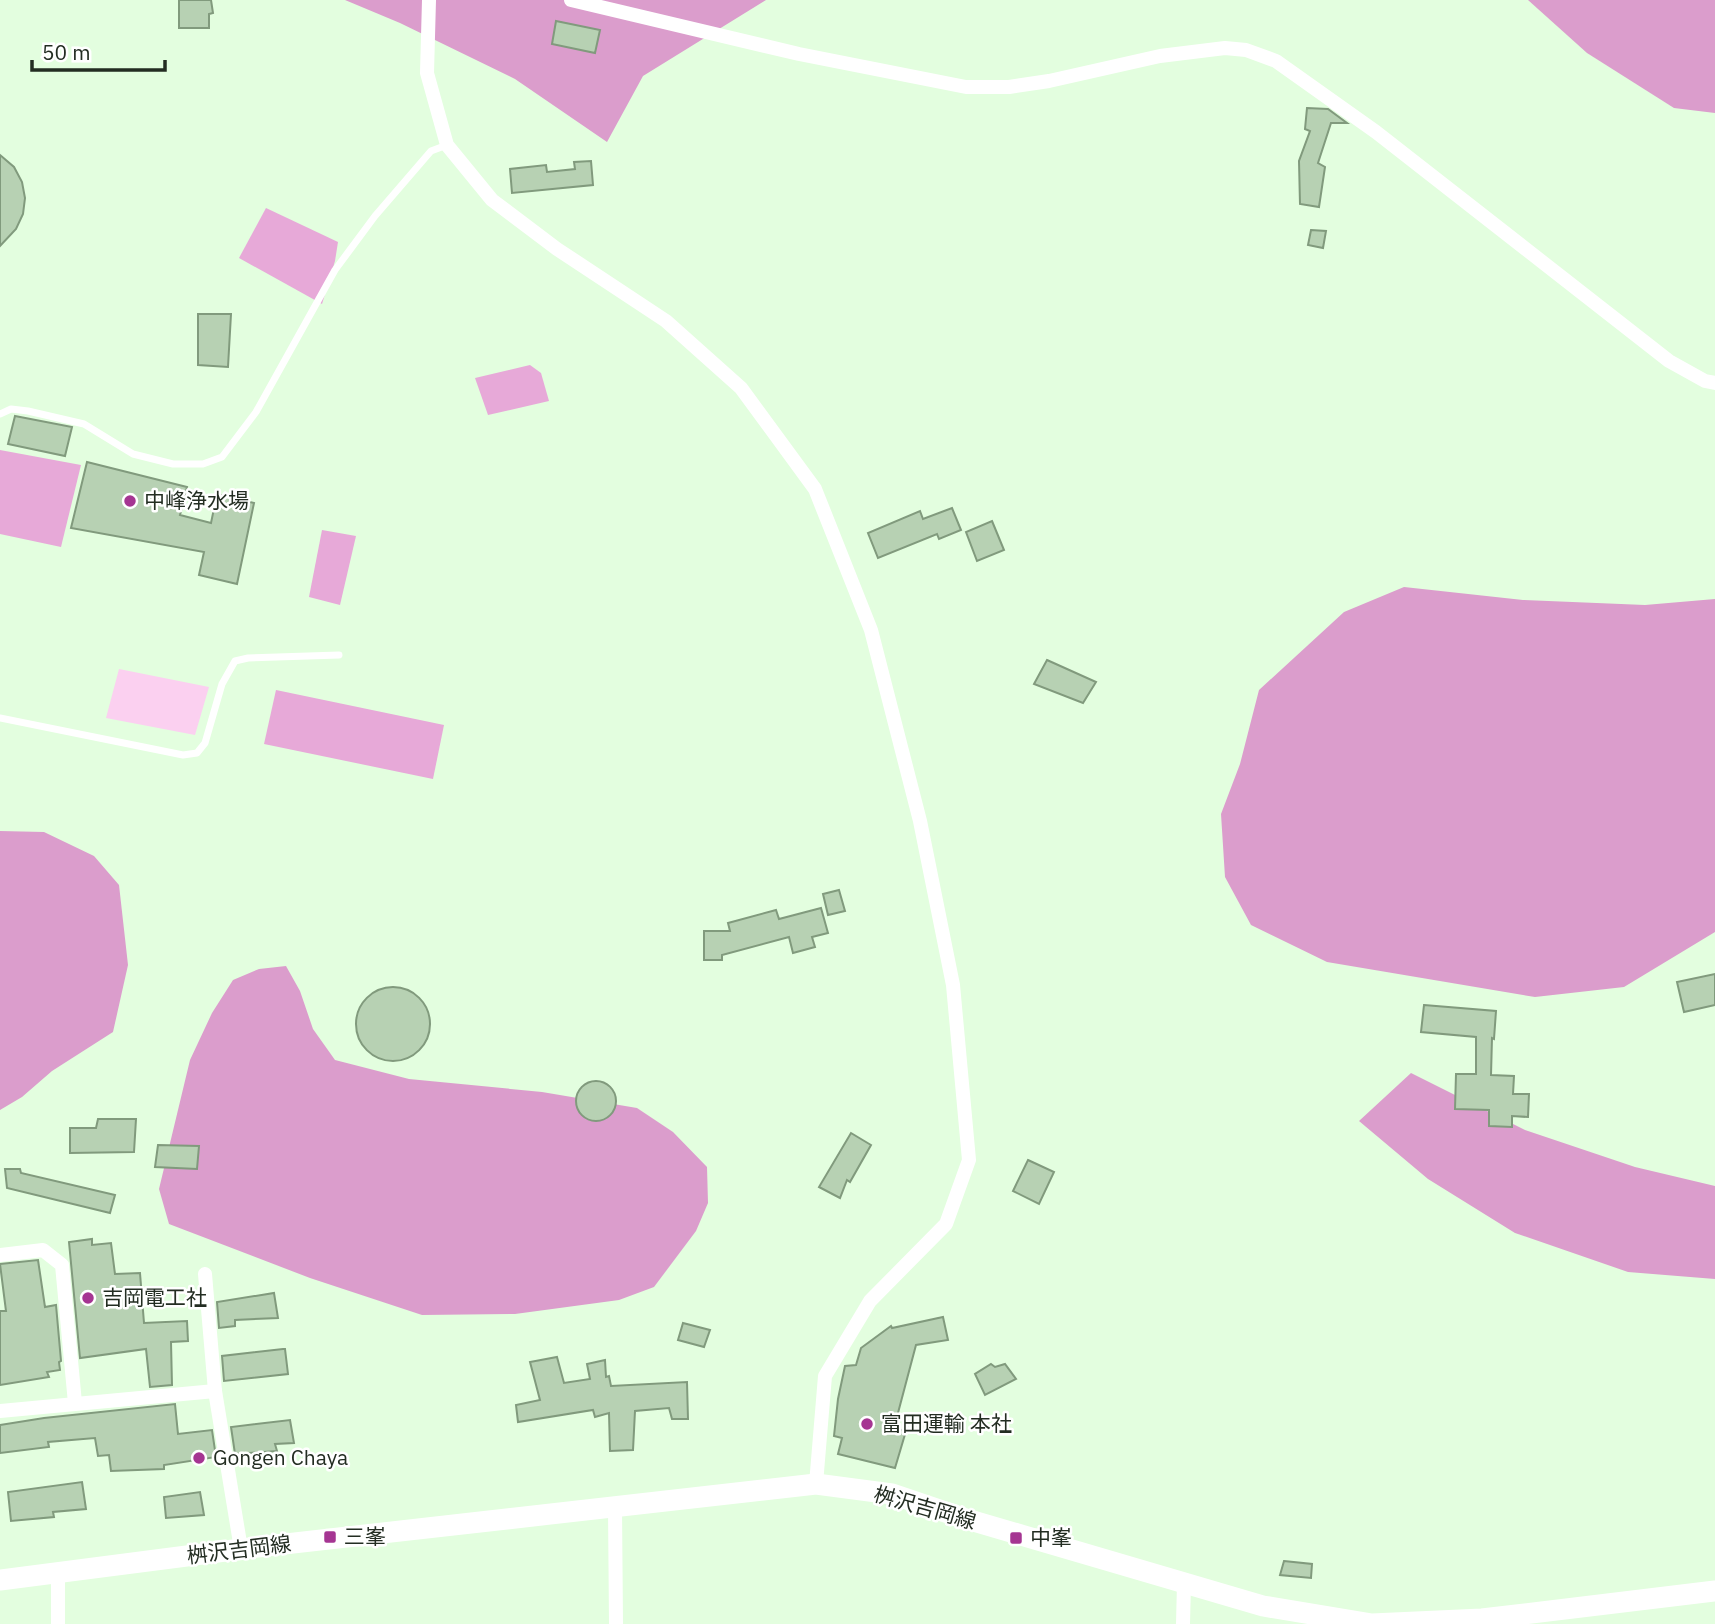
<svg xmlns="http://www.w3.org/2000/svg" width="1715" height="1624" font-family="'IBM Plex Sans','Noto Sans JP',sans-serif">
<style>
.green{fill:#fbd0f0}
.forest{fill:#db9dcc}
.water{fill:#e7a9d8}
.building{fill:#b7d1b3;stroke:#819a7d;stroke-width:2}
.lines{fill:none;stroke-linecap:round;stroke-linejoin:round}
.lane{stroke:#fff;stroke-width:7}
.street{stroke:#fff;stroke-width:14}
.secondary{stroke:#fff;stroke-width:21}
.poi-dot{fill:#a53592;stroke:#fff;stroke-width:2.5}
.labels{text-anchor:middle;stroke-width:5;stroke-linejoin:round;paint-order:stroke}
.poi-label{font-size:21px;fill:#232d22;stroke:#fff;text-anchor:start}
.street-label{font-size:21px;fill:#232d22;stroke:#fff}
</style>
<rect width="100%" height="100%" fill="#e3fedf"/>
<polygon class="green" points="119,669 209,687 195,735 106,718"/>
<g class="forest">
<polygon points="345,0 766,0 643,76 607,142 515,79 400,23"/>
<polygon points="1528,0 1715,0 1715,113 1674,108 1587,53"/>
<polygon points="1404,587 1523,600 1645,605 1715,599 1715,932 1624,987 1535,997 1327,962 1251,925 1225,877 1221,814 1240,764 1259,690 1344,612"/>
<polygon points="0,831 44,832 94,856 119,885 128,965 113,1032 52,1071 22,1097 0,1110"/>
<polygon points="286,966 300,991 313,1029 335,1060 409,1079 542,1092 637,1108 673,1132 707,1167 708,1203 696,1231 654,1287 619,1300 515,1314 422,1315 310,1278 169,1224 159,1189 190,1060 212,1013 233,980 259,969"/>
<polygon points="1411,1073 1525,1130 1635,1167 1715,1186 1715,1279 1628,1272 1515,1233 1428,1179 1359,1121"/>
</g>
<g class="water">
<polygon points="266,208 338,242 335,261 322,304 239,258"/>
<polygon points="530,365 541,373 549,401 488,415 475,378"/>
<polygon points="0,450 81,465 61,547 0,534"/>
<polygon points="322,530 356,536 340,605 309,597"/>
<polygon points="276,690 444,725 433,779 264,744"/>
</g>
<g class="building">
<polygon points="179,0 211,0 213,13 209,14 209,28 179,28"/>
<polygon points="556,21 600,30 595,53 552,44"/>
<polygon points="1307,108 1328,109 1347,123 1331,123 1318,163 1325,167 1319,207 1300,204 1299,161 1310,131 1305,129"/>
<polygon points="0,155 14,167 22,182 25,198 23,214 16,229 0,246"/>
<polygon points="591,161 593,185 512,193 510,169 546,165 547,172 575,169 574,162"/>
<polygon points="1311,230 1326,231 1323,248 1308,245"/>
<polygon points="198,314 231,314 228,367 198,365"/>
<polygon points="15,416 72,427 65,456 8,444"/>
<polygon points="87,462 187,487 180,515 211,523 217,494 254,503 237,584 199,575 204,552 71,528"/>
<polygon points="952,508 961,530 939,539 937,534 878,558 868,533 920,511 923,519"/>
<polygon points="992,521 1004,550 977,561 966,532"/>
<polygon points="1047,660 1096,682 1083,703 1034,684"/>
<polygon points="839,890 845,911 828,915 823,894"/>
<polygon points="821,908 828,933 812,937 815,947 793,953 789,937 722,955 722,960 704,960 704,931 730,931 728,923 776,910 779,919"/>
<polygon points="1715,974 1715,1005 1684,1012 1677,982"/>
<circle cx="393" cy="1024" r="37"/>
<polygon points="1424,1005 1496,1011 1494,1039 1492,1038 1491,1075 1514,1076 1513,1094 1529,1094 1528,1117 1512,1116 1512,1127 1489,1126 1489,1110 1455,1109 1456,1074 1476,1074 1476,1037 1421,1032"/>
<circle cx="596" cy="1101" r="20"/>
<polygon points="98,1119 136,1119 134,1152 70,1153 70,1128 96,1128"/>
<polygon points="851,1133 871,1145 850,1182 847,1180 840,1198 819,1187"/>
<polygon points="158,1145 199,1146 197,1169 155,1167"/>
<polygon points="1028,1160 1054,1172 1039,1204 1013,1191"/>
<polygon points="5,1169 20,1169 21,1173 115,1195 110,1213 7,1188"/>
<polygon points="92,1239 92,1245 111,1243 115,1274 140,1273 144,1323 187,1321 188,1341 171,1342 172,1385 150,1387 146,1349 80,1358 69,1242"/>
<polygon points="38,1260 45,1307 56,1305 61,1361 59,1362 60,1370 47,1372 49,1377 0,1385 0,1311 6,1311 0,1264"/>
<polygon points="274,1293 278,1318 235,1320 235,1326 219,1328 217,1302"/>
<polygon points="943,1317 948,1340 916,1345 894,1428 906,1431 895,1468 838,1454 842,1438 834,1436 838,1399 845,1366 856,1365 861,1348 891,1326 892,1328"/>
<polygon points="683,1323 710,1330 704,1347 678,1340"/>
<polygon points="283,1349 285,1349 288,1374 224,1381 222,1356"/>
<polygon points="557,1357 564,1383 590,1379 587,1364 605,1360 606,1377 609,1376 611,1386 687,1382 688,1419 672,1419 669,1408 635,1411 633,1450 610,1451 609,1413 595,1417 593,1410 518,1422 516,1405 540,1400 530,1362"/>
<polygon points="991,1364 995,1367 1005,1364 1016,1379 985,1395 975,1374"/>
<polygon points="175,1404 178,1434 212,1430 216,1457 164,1465 164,1469 111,1471 109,1455 98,1456 95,1438 48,1442 49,1447 0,1453 0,1425 44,1418"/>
<polygon points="290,1420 294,1443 275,1444 277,1451 235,1454 231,1427"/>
<polygon points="82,1482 86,1509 53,1512 54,1517 11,1521 8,1492"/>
<polygon points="200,1492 204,1515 166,1518 164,1497"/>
<polygon points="1284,1561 1312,1564 1311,1578 1280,1575"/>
</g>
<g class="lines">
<g class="lane">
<polyline points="0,414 11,409 28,411 84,424 133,454 173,464 203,464 222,457 256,412 335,270 375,216 431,151 447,145"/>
<polyline points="0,718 183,755 197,753 205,743 222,684 235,661 248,658 339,655"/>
</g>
<g class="street">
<polyline points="429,0 427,73 447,145 492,200 557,249 666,321 741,388 815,489 871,630 920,821 953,985 969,1160 946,1224 870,1301 825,1376 816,1484"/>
<polyline points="571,0 799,54 966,87 1009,87 1049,81 1160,56 1225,48 1246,50 1276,61 1376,132 1669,361 1705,381 1715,383"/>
<polyline points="0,1255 43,1250 62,1265 75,1403"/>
<polyline points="205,1274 215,1391 241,1549"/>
<polyline points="0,1411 215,1391"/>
<polyline points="615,1508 616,1624"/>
<polyline points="58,1624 58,1573"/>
<polyline points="1183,1624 1184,1583"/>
</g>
<polyline class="secondary" points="0,1580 241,1549 816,1484 892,1494 963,1518 1263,1606 1372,1624 1482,1619 1715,1591"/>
</g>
<g class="poi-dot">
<circle cx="130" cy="501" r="7"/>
<circle cx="88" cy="1298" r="7"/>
<circle cx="867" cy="1424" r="7"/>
<circle cx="199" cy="1458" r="7"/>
<rect x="323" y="1530" width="14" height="14" rx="3.5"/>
<rect x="1009" y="1531" width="14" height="14" rx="3.5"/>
</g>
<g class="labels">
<g class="poi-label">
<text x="144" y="508">中峰浄水場</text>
<text x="102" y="1305">吉岡電工社</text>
<text x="881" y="1431">富田運輸 本社</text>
<text x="213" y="1465">Gongen Chaya</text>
<text x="344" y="1544">三峯</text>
<text x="1030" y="1545">中峯</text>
</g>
<g class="street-label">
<text transform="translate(925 1508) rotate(16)" y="7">桝沢吉岡線</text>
<text transform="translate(239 1550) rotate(-7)" y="7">桝沢吉岡線</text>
</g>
</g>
<path d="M32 60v10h133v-10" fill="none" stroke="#232d22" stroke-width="3.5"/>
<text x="42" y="60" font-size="21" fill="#232d22" stroke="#ffffff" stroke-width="5" paint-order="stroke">50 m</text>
</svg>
